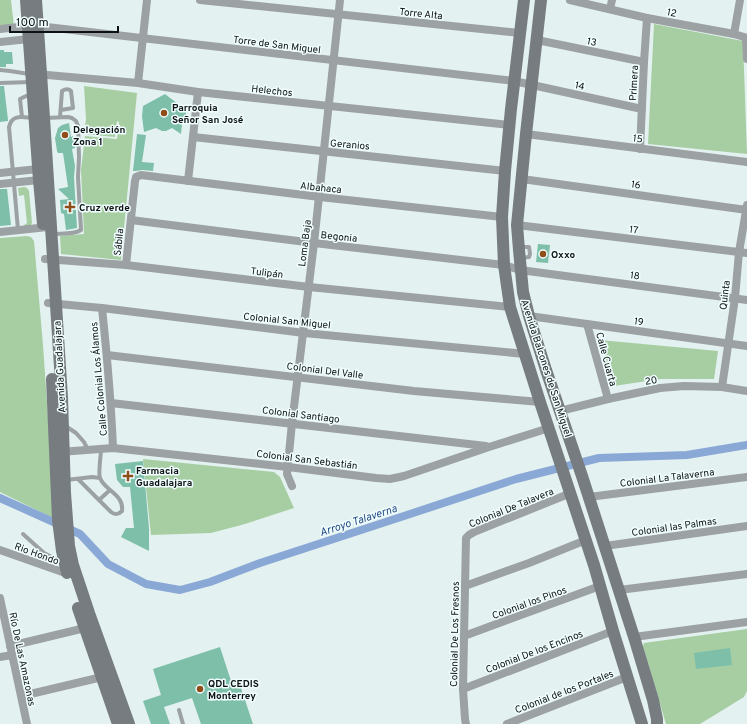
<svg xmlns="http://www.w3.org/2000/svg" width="747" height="724" font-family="Overpass,sans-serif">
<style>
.green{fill:#a7cea2}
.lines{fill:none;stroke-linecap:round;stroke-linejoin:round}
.canal{stroke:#8aa8d5;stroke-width:8}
.building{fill:#7dbfa9}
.lane{stroke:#9ca1a3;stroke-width:4}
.street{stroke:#9ca1a3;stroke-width:8}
.secondary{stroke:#767c7f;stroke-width:12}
.poi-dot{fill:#8e4d19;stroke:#f1feff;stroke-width:1.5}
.labels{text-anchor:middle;stroke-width:3;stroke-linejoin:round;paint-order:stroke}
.street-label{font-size:10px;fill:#0d1111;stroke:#f1feff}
.poi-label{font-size:10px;font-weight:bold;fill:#0d1111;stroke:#f1feff;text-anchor:start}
.water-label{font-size:11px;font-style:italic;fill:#244982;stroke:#f1feff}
</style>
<rect width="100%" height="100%" fill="#e4f1f1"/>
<g class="green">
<polygon points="0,0 11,0 14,27 0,28"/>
<polygon points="654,24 743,41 747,154 648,144"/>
<polygon points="84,86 137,93 121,260 61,254 60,236 84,234 81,170 85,136 117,139 119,122 117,121 115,137 84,134 86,119"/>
<polygon points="24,187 27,188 29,191 32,223 31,225 24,228 23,226 27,223 24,195 19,196 18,188"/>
<polygon points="27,236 31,237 34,241 43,345 55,519 0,492 0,238"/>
<polygon points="600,340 718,351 714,379 660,379 614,386"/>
<polygon points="143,459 274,472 280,477 294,508 245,524 211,533 151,535"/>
<polygon points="747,629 747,691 744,697 700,724 666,724 643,646 644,643"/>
</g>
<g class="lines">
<polyline class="canal" points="0,498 80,534 108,564 146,584 180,590 210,582 260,563 404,516 516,479 599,458 687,455 747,445"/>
</g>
<g class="building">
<polygon points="0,50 4,50 4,52 12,52 13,64 6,64 6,67 0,67"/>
<polygon points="0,86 4,86 8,120 8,121 0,122"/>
<polygon points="165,94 186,110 186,122 182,124 181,134 172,128 166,131 162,131 156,128 144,132 142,116 143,106"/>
<polygon points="69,123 71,137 73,136 75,148 72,149 75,166 74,177 77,228 66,230 64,214 61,213 60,200 69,199 58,189 68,187 63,153 58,153 57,151 55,138 58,128 62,125"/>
<polygon points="137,134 146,135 142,162 154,163 153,171 142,170 136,171 133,171"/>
<polygon points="0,189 7,189 11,225 0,226"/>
<polygon points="538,244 550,245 548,263 536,262"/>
<polygon points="143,461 149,528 149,551 121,537 126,528 134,528 130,487 123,487 117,480 115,464"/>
<polygon points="220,647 232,684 239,682 253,724 201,724 192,698 164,707 170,724 151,724 143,701 161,695 153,669"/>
<polygon points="730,648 732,665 696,669 694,653"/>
</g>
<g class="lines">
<g class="lane">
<polyline points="0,70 10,71 29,74"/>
<polyline points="0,83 31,82"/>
<polyline points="22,117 20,99 26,96 32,95"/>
<path d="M60,117L62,91C65,89 68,88 71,91L73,108L61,110"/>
<path d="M45,118L68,117L72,118L76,121L78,126L79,157L78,177L81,230C73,235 61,233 52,234"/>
<path d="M18,230L9,127C12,114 22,117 32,118"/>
<polyline points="520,247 529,247 530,254 529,257 522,258"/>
<polyline points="64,425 76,433 84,442 88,450"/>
<path d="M78,479L111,512C115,515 118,515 122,511C124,494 105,491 100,478C98,474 101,455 101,449"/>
<polyline points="66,480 92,477 100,478"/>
<polyline points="99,500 110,490"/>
<polyline points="23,534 44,553 63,563"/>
<polyline points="179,710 183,724"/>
</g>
<g class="street">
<polyline points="200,0 520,33"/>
<polyline points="570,0 647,18 734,34 747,38"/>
<polyline points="610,9 612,0"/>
<polyline points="38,26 514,81 642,109"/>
<polyline points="0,29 28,26"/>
<polyline points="734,34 740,0"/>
<polyline points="746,38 747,59"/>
<polyline points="537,40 644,62"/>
<polyline points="0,42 29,39"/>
<polyline points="36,74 138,83 198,92 510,125"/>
<polyline points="138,83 147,0"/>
<polyline points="526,134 747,162"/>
<polyline points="193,137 505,171"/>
<polyline points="640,149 644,62 647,18"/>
<polyline points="0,173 38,169"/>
<polyline points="522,179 747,210"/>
<polyline points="188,181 198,92"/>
<polyline points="0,184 39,180"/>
<polyline points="131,220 314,243 504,265 520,270 747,300"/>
<polyline points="517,225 747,253"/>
<polyline points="0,232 48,227"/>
<polyline points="45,259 126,265 309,287 510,307"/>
<polyline points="126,265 135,181 136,177 141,175 320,197 502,217"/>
<polyline points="48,303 102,308 304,333 525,354"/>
<path d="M102,308C107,355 111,401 113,448"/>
<polyline points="529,316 747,346"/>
<polyline points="587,324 608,399"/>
<polyline points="107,355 414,391 540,402"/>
<polyline points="722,387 735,298 739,252 747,205"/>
<polyline points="111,403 486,446"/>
<polyline points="560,411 608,399 660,388 684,386 722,387 747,391"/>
<polyline points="60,452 113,448 288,467 376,478 390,479 404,476 489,447 549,428"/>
<polyline points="292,486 287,474 292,423 314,243 340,0"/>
<polyline points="589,497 747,477"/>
<polyline points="605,546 747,526"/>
<polyline points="0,550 68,574"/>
<polyline points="465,586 529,563 586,540"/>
<polyline points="619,590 747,574"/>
<polyline points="0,598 27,724"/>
<polyline points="464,636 600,586"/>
<polyline points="634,637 747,622"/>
<polyline points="10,646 85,628"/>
<polyline points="0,657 12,655"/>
<polyline points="463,689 613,631"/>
<polyline points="22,696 102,677"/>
<polyline points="466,724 465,719 463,689 466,538 469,535 474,532 571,493"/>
<polyline points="507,724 627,677"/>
</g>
<g class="secondary">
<polyline points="26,0 39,180 43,224"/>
<polyline points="36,0 44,118 62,398 65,493 69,546 73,565 89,613 129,724"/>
<polyline points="524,0 511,109 505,171 502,217 504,265 510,307 540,402 594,565 613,631 642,724"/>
<polyline points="541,0 526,134 517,225 519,250 523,292 529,316 546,370 582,476 634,637 653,700 657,719 657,724"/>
<polyline points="52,379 58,520 62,551 67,573"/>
<polyline points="78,608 118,724"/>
</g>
</g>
<g class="poi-dot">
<circle cx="164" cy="113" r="4"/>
<circle cx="65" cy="135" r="4"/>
<path d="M68 201h4v4h4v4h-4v4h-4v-4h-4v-4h4z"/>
<circle cx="543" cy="254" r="4"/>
<path d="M126 470h4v4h4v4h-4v4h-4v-4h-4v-4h4z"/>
<circle cx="200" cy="689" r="4"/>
</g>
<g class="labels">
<g class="street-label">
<text transform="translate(672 12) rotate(11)" y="4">12</text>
<text transform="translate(421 13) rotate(6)" y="4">Torre Alta</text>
<text transform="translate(592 41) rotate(12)" y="4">13</text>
<text transform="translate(277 44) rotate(7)" y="4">Torre de San Miguel</text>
<text transform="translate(633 83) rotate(-87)" y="4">Primera</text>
<text transform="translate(580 85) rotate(12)" y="4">14</text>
<text transform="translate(272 90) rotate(6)" y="4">Helechos</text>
<text transform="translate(638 138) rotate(7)" y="4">15</text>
<text transform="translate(350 144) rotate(5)" y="4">Geranios</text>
<text transform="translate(636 184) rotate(8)" y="4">16</text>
<text transform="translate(321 187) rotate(6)" y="4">Albahaca</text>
<text transform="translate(634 229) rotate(7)" y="4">17</text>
<text transform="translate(339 236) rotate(6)" y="4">Begonia</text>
<text transform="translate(118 242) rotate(-84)" y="4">Sábila</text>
<text transform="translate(304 243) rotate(-83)" y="4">Loma Baja</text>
<text transform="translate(267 272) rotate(7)" y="4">Tulipán</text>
<text transform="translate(635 275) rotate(7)" y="4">18</text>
<text transform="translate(724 295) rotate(-83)" y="4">Quinta</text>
<text transform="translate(287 320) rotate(6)" y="4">Colonial San Miguel</text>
<text transform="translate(639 321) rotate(8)" y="4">19</text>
<text transform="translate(607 359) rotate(75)" y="4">Calle Cuarta</text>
<text transform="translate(59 367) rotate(-93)" y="4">Avenida Guadalajara</text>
<text transform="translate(547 368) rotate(72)" y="4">Avenida Balcones de San Miguel</text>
<text transform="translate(325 370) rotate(7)" y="4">Colonial Del Valle</text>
<text transform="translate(98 379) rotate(-95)" y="4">Calle Colonial Los Álamos</text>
<text transform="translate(651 380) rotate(-11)" y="4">20</text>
<text transform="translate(301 414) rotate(7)" y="4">Colonial Santiago</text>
<text transform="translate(307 459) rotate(7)" y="4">Colonial San Sebastián</text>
<text transform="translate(667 477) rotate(-7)" y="4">Colonial La Talaverna</text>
<text transform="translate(511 507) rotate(-22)" y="4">Colonial De Talavera</text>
<text transform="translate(674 526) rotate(-8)" y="4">Colonial las Palmas</text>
<text transform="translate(37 553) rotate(20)" y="4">Rio Hondo</text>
<text transform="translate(529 602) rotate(-20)" y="4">Colonial los Pinos</text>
<text transform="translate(454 634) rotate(-89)" y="4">Colonial De Los Fresnos</text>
<text transform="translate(534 651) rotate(-21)" y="4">Colonial De los Encinos</text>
<text transform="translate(23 659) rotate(78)" y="4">Río De Las Amazonas</text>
<text transform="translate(564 691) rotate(-21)" y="4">Colonial de los Portales</text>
</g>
<g class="poi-label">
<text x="172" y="111">Parroquia<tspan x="172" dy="12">Señor San José</tspan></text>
<text x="73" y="133">Delegación<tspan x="73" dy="12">Zona 1</tspan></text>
<text x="79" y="211">Cruz verde</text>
<text x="551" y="258">Oxxo</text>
<text x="136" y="474">Farmacia<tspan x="136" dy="12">Guadalajara</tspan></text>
<text x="208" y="687">QDL CEDIS<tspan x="208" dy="12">Monterrey</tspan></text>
</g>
<g class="water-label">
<text transform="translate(358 520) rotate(-18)" y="4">Arroyo Talaverna</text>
</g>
</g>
<path d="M10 26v6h108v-6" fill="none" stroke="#0d1111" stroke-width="2"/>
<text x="16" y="26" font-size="12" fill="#0d1111" stroke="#f1feff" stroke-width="3" paint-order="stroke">100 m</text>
</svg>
